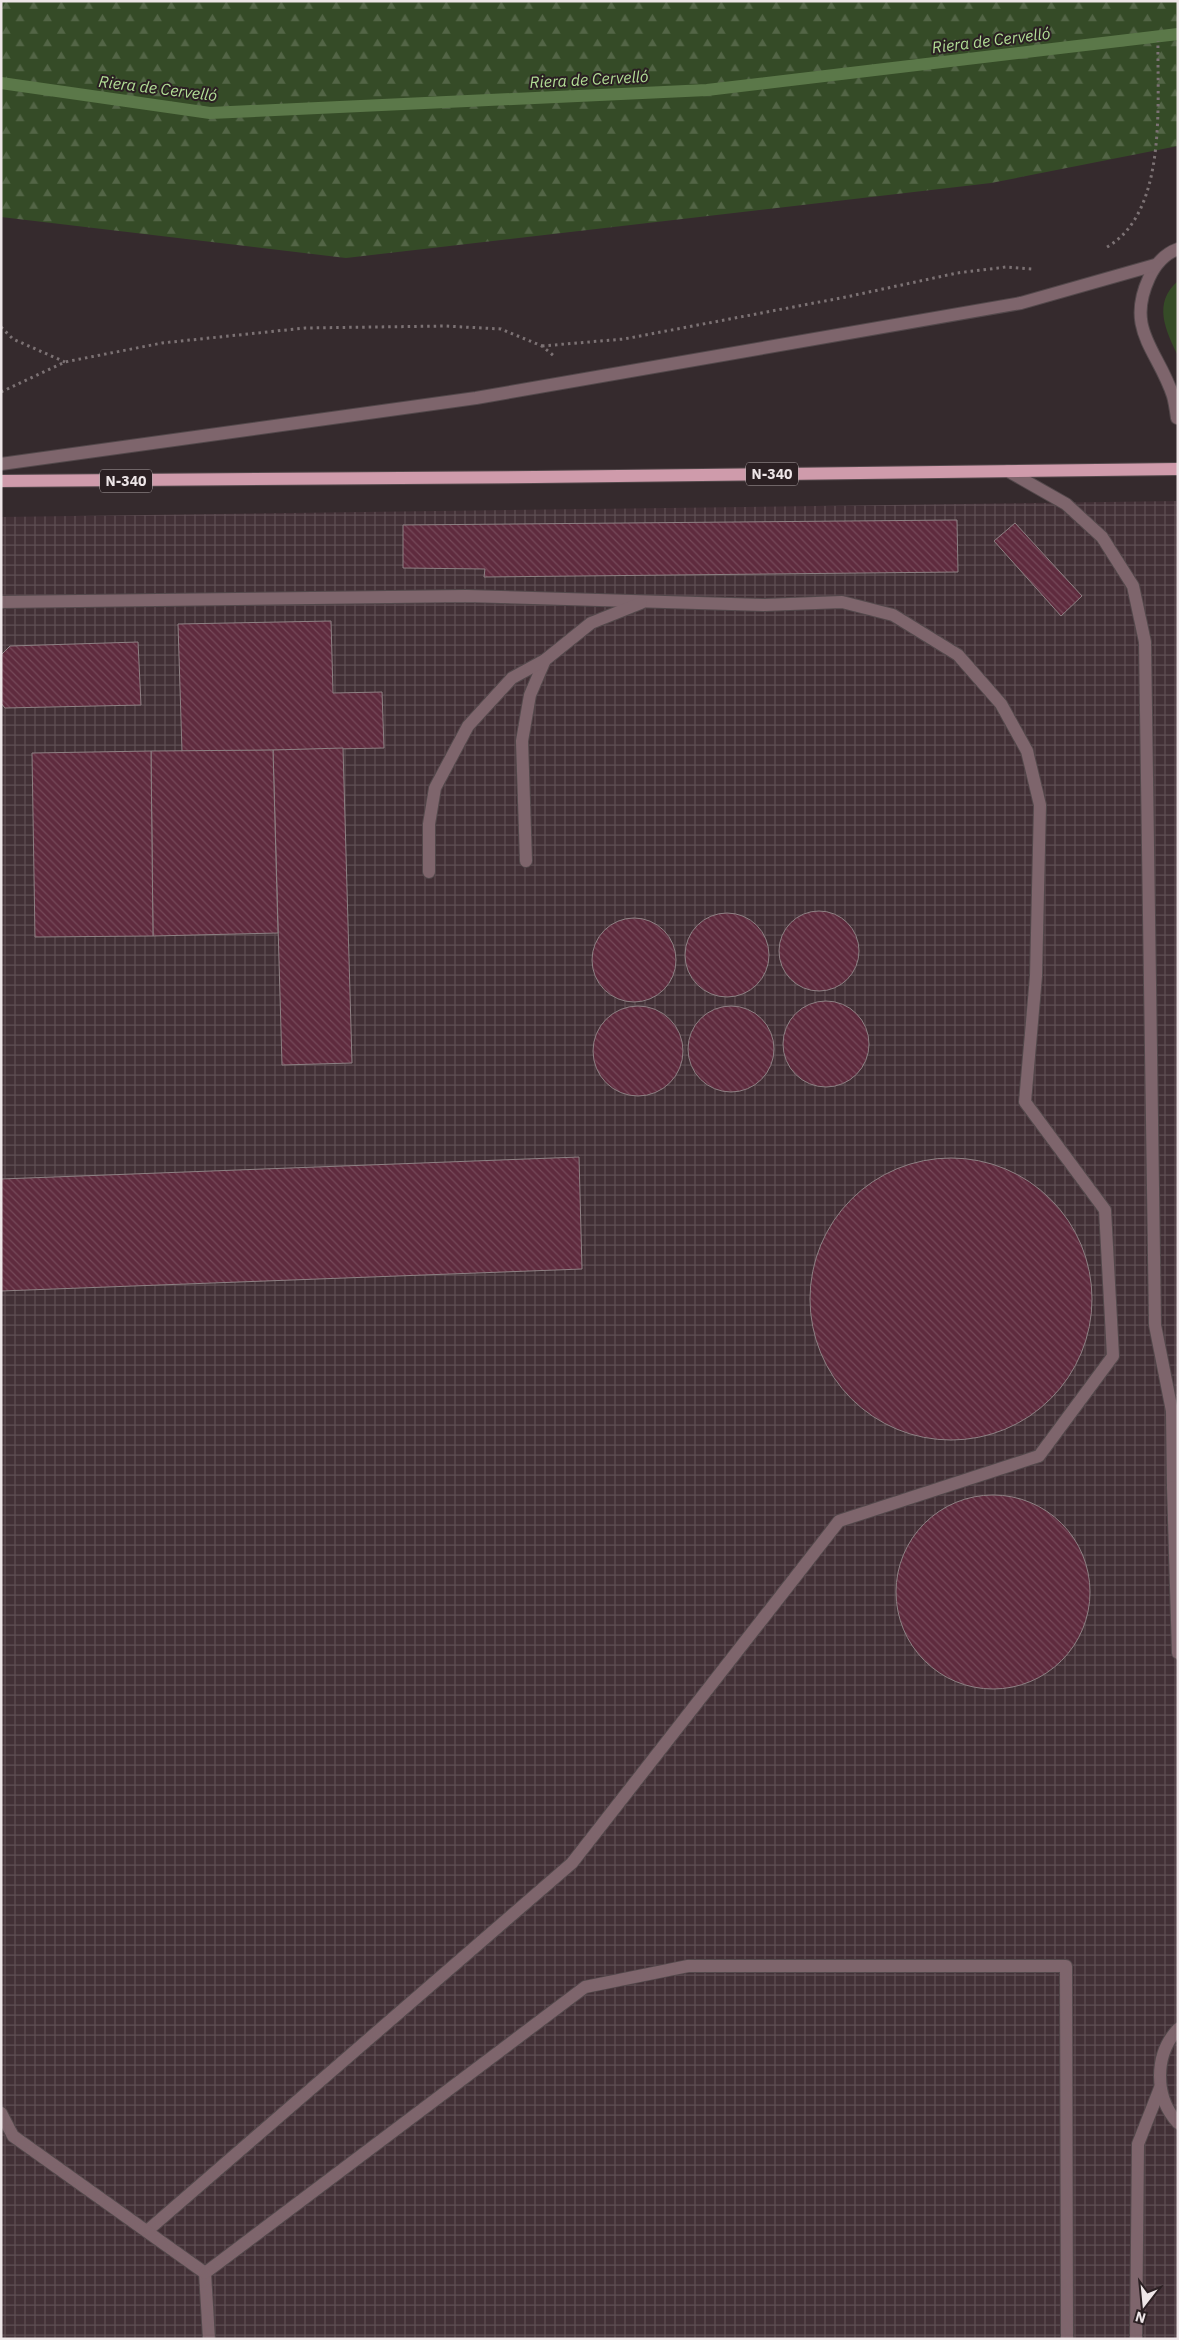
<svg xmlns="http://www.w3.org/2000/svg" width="1179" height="2340" font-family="'IBM Plex Sans',sans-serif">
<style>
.industrial{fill:url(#industrial-grid)}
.grass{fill:#354b27}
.forest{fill:url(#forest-firs)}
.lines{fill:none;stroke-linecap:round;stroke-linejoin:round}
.stream{stroke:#5b7849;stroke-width:12}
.building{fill:url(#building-back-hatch);stroke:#8d8083}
.minor-casing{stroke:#53484b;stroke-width:14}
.major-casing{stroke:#53484b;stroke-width:14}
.path{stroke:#7c7274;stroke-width:3;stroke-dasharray:2.5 4;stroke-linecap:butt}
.minor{stroke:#7e656c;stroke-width:12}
.major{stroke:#cf9bab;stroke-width:12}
.labels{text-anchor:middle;stroke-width:4;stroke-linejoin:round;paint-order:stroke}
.shield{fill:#2b2023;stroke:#b4abad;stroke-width:1}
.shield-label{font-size:14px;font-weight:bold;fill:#eee6e8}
.water-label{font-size:16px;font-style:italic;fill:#b1dd95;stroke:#2b2023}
</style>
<defs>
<pattern id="industrial-grid" width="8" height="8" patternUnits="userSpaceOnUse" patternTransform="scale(1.25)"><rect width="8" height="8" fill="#423036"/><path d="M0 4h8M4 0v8" fill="none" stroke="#5e4e53"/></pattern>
<pattern id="forest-firs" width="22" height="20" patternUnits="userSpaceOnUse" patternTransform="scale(1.25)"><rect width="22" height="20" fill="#354b27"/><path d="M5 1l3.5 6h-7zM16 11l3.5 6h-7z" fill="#536546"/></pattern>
<pattern id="building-back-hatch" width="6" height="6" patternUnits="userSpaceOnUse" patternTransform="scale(1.25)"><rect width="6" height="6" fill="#5f2b3e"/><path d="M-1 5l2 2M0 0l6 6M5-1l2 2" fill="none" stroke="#764a5a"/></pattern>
</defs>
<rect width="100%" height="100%" fill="#352a2d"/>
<polygon class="industrial" points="1178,501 1178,2339 1,2339 1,517"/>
<path class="grass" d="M1178,281V356C1166,331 1152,303 1178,281Z"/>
<polygon class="forest" points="1,1 1178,1 1178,146 991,183 346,258 1,217"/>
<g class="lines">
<polyline class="stream" points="1,83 210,113 707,90 1178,34"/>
</g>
<g class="building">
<polygon points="957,520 958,572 484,577 485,569 403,568 403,525"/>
<polygon points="1015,523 1082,596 1061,616 994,541"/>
<polygon points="331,621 333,693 382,692 384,748 182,752 178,624"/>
<polygon points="138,642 141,705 5,708 1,703 1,655 10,646"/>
<polygon points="343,748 352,1063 282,1065 273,750"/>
<polygon points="273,750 278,933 153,936 151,751"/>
<polygon points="151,751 153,936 35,937 32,753"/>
<circle cx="819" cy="951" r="40"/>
<circle cx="727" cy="955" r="42"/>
<circle cx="634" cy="960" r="42"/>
<circle cx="826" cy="1044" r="43"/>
<circle cx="731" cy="1049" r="43"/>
<circle cx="638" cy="1051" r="45"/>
<polygon points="579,1157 582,1269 1,1291 1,1179"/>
<circle cx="951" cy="1299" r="141"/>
<circle cx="993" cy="1592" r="97"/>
</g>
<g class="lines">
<g class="minor-casing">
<g id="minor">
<path d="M1177,418C1176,411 1175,403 1173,396C1158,350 1125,330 1149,278C1155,265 1164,254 1178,249"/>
<polyline points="1,464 476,398 1021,303 1155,265"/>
<polyline points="1008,471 1066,504 1102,537 1133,586 1145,642 1155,1325 1172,1411 1173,1487 1178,1492"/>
<polyline points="1,602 466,596 764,605 842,602 893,615 958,655 1001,704 1027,751 1040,805 1036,976 1025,1102 1105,1210 1113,1356 1039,1456 839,1521 572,1863 147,2231"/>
<polyline points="526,861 522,741 530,695 545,660"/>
<polyline points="429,872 429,824 435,788 468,726 512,678 545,660 591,623 641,603"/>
<polyline points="1173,1487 1178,1653"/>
<path d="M1178,2029C1154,2055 1154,2097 1178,2123"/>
<polyline points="1,2113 13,2136 205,2273 209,2339"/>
<polyline points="205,2273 585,1987 688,1966 1066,1966 1067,2339"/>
<polyline points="1136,2339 1138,2144 1160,2088"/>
</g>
</g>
<g class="major-casing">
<polyline id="major" points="1,481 535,477 1178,469"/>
</g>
<g class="path">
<path d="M1107,247C1168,212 1157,102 1158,41"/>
<polyline points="1,327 13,339 65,362"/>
<polyline points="542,346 624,339 846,297 957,273 1006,267 1032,269"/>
<polyline points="1,392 65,362 162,343 305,328 445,326 501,329 542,346 554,356"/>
</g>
<use href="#minor" class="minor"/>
<use href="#major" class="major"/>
</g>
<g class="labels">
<g class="shield">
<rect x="746" y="462.5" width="52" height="23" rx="4"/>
<rect x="100" y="469.5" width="52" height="23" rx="4"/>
</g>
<g class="shield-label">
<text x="772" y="479">N-340</text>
<text x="126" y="486">N-340</text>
</g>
<g class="water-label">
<text transform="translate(991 40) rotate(-7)" y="6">Riera de Cervelló</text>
<text transform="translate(589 79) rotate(-3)" y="6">Riera de Cervelló</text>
<text transform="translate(158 88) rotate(7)" y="6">Riera de Cervelló</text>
</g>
</g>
<rect width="1179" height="2340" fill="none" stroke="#eee6e8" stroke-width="5"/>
<g transform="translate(1144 2305) rotate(196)" stroke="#2b2023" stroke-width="4" paint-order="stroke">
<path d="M0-4L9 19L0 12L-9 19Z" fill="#eee6e8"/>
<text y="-8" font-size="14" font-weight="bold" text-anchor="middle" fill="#eee6e8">N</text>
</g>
</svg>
